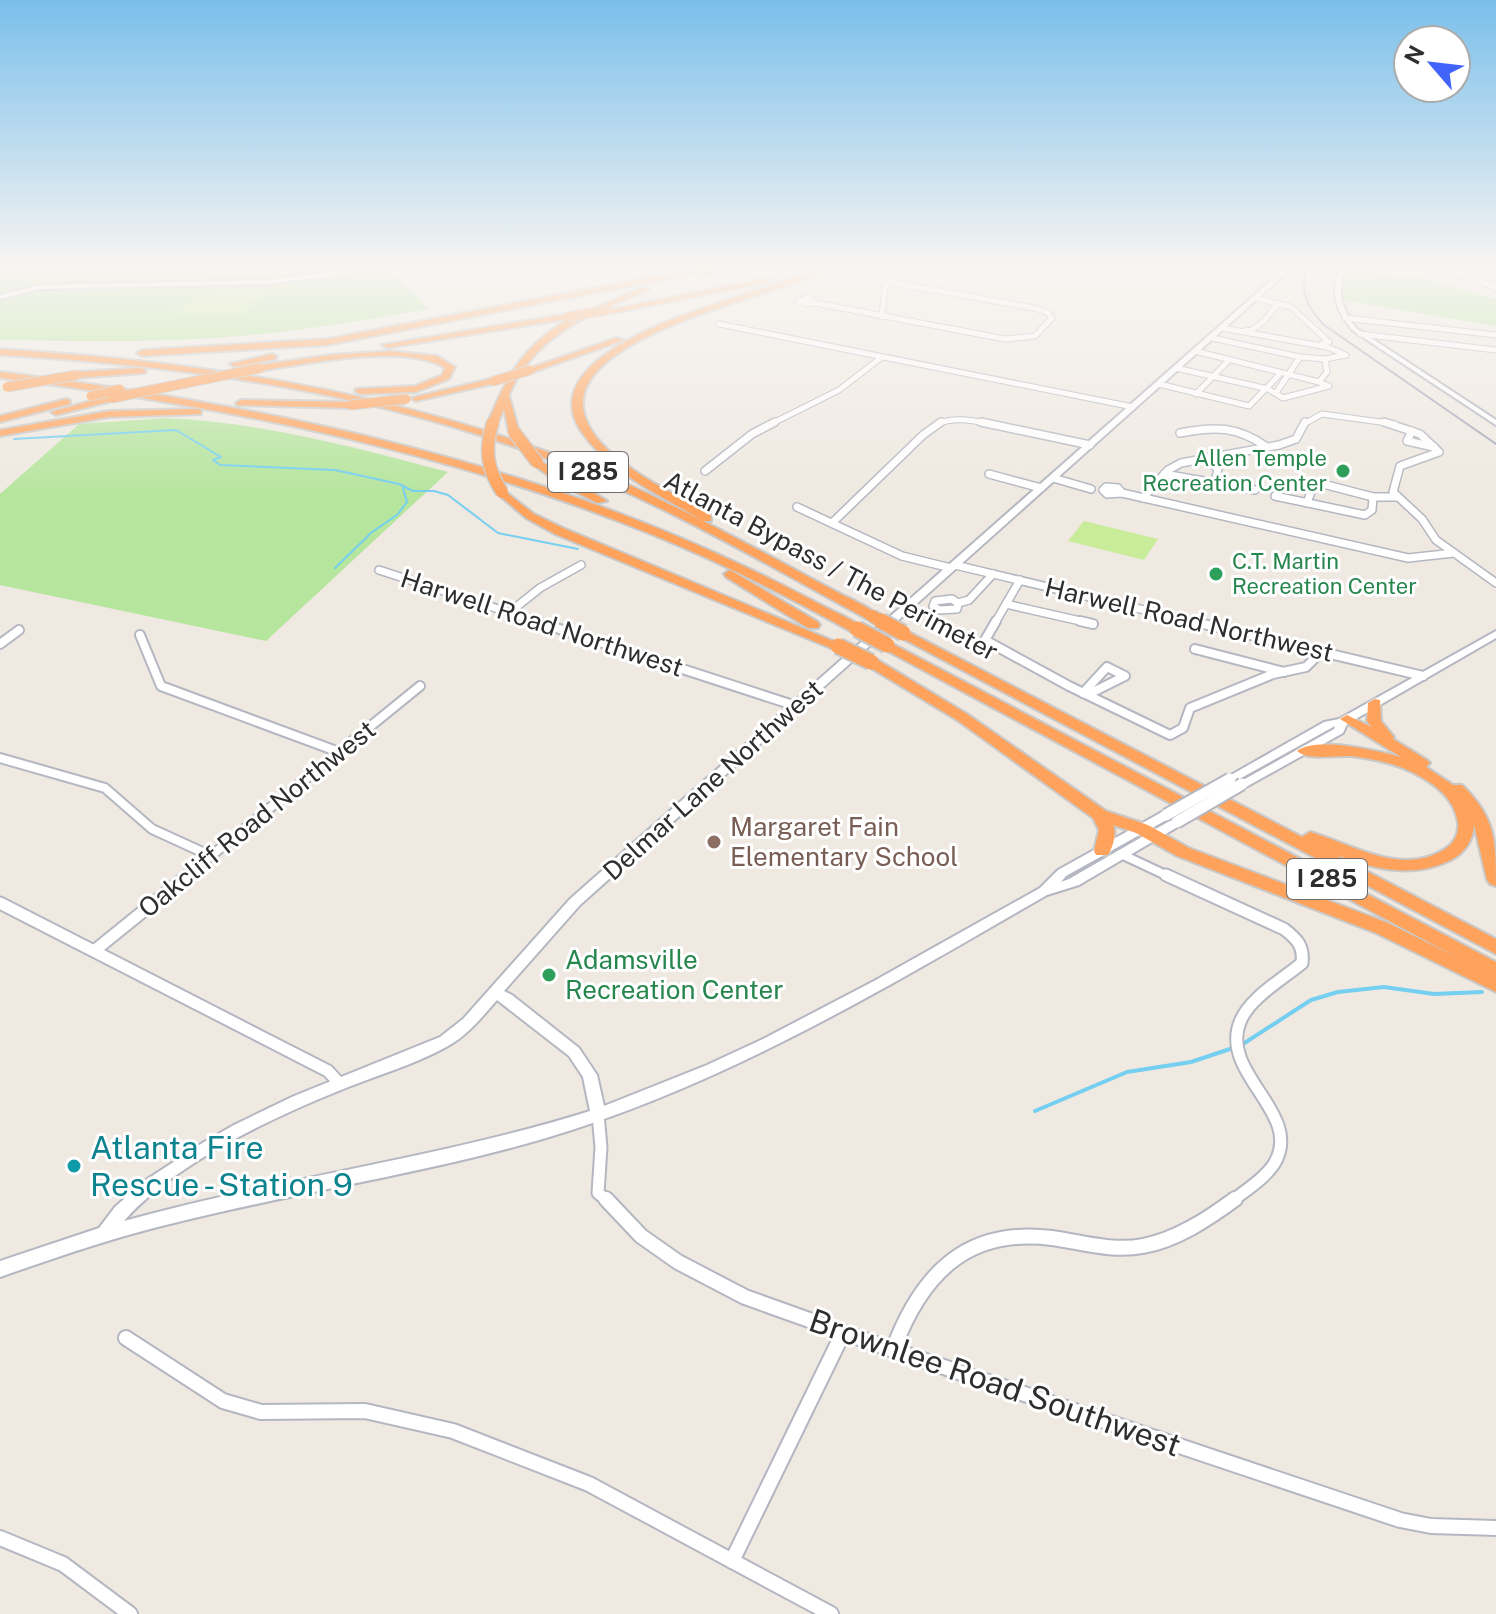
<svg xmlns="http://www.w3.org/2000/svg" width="1496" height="1614" font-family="'Public Sans',sans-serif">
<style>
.green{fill:#b6e59e}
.pitch{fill:#c9ec9a}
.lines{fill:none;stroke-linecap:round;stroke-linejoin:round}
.stream-far1{stroke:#75cff0;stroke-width:2}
.stream{stroke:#75cff0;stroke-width:4}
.street-far4-casing{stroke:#b4b7c1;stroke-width:7}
.street-far3-casing{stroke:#b4b7c1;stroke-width:10}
.street-far2-casing{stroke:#b4b7c1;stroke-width:12}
.street-far1-casing{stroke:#b4b7c1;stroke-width:15}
.street-casing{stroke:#b4b7c1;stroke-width:18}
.secondary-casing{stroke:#b4b7c1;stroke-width:4}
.highway-casing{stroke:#c9c9c9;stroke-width:4}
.street-far4{stroke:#fff;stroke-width:5}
.street-far3{stroke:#fff;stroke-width:7}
.street-far2{stroke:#fff;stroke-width:8}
.street-far1{stroke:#fff;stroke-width:11}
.street{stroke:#fff;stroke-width:14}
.secondary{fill:#fff;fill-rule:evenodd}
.highway{fill:#ffa35c;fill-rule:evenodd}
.rail{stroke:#a3a6b8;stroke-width:2}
.secondary-bridge-casing{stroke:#b4b7c1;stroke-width:15;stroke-linecap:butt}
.highway-bridge-far2-casing{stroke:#c9c9c9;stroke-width:11;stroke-linecap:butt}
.highway-bridge-far1-casing{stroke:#c9c9c9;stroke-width:15;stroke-linecap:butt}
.highway-bridge-casing{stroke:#c9c9c9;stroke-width:19;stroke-linecap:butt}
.secondary-bridge{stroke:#fff;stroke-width:11}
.highway-bridge-far2{stroke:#ffa35c;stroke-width:9}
.highway-bridge-far1{stroke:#ffa35c;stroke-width:12}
.highway-bridge{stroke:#ffa35c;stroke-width:15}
.leisure-dot{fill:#2e9e5b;stroke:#fff;stroke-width:3}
.education-dot{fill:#8d6e63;stroke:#fff;stroke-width:3}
.culture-dot{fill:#0f9aa8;stroke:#fff;stroke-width:3}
.labels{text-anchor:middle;stroke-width:6;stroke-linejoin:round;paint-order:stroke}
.far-leisure-label{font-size:22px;fill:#27864d;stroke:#fff;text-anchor:end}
.shield{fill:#fff;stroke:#6d6d6d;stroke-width:2}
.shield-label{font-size:24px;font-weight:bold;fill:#2e2e2e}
.street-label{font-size:26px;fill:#2e2e2e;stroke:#fff}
.education-label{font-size:26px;fill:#785e54;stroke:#fff;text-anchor:start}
.leisure-label{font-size:26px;fill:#27864d;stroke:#fff;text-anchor:start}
.near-culture-label{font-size:32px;fill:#0d838f;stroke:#fff;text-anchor:start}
.near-street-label{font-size:32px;fill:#2e2e2e;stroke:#fff}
</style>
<rect width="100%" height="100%" fill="#efe9e1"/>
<g class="green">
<path d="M0,268H395L391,269L428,309C362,321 295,332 227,337C152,343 76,341 0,340Z"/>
<polygon points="1342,268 1431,280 1496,299 1496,326 1336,299"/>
<path d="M165,418C262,422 354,447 448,472L266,641L0,585V494L79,424Z"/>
</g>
<g class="pitch">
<polygon points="240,290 267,290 243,313 233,316 170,312 203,297"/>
<polygon points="1084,521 1158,539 1144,560 1068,541"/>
</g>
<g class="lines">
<g class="stream-far1">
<polyline points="14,439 176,430 221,457 213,460 220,465 335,470 399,484 413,491 434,491 448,495 498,533 578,549"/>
<polyline points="335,568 372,532 397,515 407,502 403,488"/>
</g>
<g class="stream">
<polyline points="1243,1044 1311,1000 1338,992 1384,987 1434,994 1482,992"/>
<polyline points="1035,1111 1127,1072 1191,1062 1236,1047"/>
</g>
<g class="street-far4-casing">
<g id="street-far4">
<polyline points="1429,268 1462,274 1496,288"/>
<polygon points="807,298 815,302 808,304 798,301"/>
<polyline points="1255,298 1291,307 1329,342 1322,344"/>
<polyline points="815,303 1005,339 1035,336 1052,318 1047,312 1034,308 889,282"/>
<polyline points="882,317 885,287 907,268"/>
<polyline points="1345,318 1496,335"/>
<polyline points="719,324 1133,407"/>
<polyline points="1246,330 1251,331 1265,320 1278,303"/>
<polyline points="1360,334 1496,350"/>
<polyline points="1212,338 1300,357 1325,359"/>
<polyline points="1195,351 1319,382 1327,372 1325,359 1346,355 1327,347 1222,328"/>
<polyline points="1176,368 1268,389 1283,398 1329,386 1319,382"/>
<polyline points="1159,384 1249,406 1279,375"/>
<polyline points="1276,393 1300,357"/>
<polyline points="1196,394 1228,361"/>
<polyline points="771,424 839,390 882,357"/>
<path d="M938,424C953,416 975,421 991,424"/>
<polyline points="1304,424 1322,414 1395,424"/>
</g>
</g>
<g class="street-far3-casing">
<g id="street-far3">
<polyline points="981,422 1090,445"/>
<polyline points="1384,422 1420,434 1439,452 1400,466 1393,492 1422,519 1436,540 1496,583"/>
<polyline points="1412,431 1407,441 1434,447"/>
<path d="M1180,433C1215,426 1237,426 1267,447"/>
<polyline points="1205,458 1218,469 1215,482"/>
<polyline points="705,471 752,434 775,422"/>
<polyline points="989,474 1041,488"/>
<polyline points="1164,474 1255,490"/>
<polyline points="1053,478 1091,489"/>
<polygon points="1106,487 1118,488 1122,493 1107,494 1103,490"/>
<polyline points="1122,493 1408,558 1454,553"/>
<polyline points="1275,496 1365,515 1372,510 1373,497"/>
<polyline points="1143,498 1168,470 1181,463 1279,445 1296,439 1305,422"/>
<polyline points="1307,503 1312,489 1323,484 1373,497 1397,497"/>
<polyline points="797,507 902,556 951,568"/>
<polyline points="832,523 923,435 941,422"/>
<polyline points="955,565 1199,623"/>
<polyline points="379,570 541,623"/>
<polygon points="952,599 958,603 957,609 939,610 933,606 935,601"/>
<polyline points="958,603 969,600 993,574"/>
<polyline points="1006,604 1089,623"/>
<polyline points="510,612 540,588 581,565"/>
<polyline points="995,623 1020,580"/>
</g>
</g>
<g class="street-far2-casing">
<g id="street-far2">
<polyline points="535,621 796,706"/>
<polyline points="996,621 985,640 1069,686 1170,735 1183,728 1190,708 1273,674 1306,667 1321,652"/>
<polyline points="1080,621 1093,624"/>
<polyline points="1191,621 1423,676"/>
<polyline points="140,635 161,686 339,752"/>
<polyline points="0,644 19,630"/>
<polyline points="1195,649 1284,672"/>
<polyline points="1083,693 1107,667 1125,676 1095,691 1087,690"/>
<polyline points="0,758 105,788 152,829 211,856"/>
<polyline points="1121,854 1170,877"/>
<polyline points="185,877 420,686"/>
</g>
</g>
<g class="street-far1-casing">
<g id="street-far1">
<path d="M1166,875L1284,929C1297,939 1304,946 1302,963C1283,979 1249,998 1240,1022C1219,1074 1305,1114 1274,1164C1264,1179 1246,1190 1232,1201"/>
<polyline points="0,903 328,1071 339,1083"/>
<polyline points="94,951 188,875"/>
<polyline points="598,1115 601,1147 598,1193 608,1201"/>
</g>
</g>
<g class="street-casing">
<g id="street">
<polyline points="606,1199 641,1236 678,1262 745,1297 893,1350 1400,1520 1431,1526 1496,1528"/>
<polyline points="126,1338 223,1401 261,1412 365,1411 453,1431 589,1484 831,1614"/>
<path d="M893,1350C921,1275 966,1227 1052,1238C1081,1242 1113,1252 1143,1246C1176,1240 1208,1219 1235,1199"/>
<polyline points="0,1538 63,1564 130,1614"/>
<polyline points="732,1561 843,1333"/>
</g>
</g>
<g class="secondary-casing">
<g id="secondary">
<polygon points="374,268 392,268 267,284 40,289 0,299 0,295 40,285 267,280"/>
<path d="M1285,268H1292L580,905L504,991L512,995L579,1048L597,1075L604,1106L707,1065L763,1039L874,981L1040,888L1058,870L1162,812H1170L1172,815L1170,818L1066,876L1061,882L1069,879L1173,819H1181L1183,822L1181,825L1079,885L1047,895C885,988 725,1085 546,1138C424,1174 297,1192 174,1223C115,1237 57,1257 0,1277V1261L99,1228L115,1207L143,1182L204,1142L234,1125L294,1096L440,1037L463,1019L570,899ZM497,1000L569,1056L583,1077L590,1111C437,1159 278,1178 124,1221C173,1165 267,1120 336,1092C371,1077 415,1065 448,1046C468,1035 482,1017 497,1000Z"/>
<path d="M1339,268H1345C1337,292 1341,308 1356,328L1496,420V425L1352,330C1336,310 1330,293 1339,268Z"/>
<polygon points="1496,631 1496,638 1347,724 1343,733 1246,787 1242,788 1236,784 1334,729 1335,726 1234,782 1230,783 1224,779 1324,722 1339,719"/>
</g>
</g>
<g class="highway-casing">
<g id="highway">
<polygon points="697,268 713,268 710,270 734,268 700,277 697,273 709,271 327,345 142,356 137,353 142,350 327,339"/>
<path d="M821,268H833C783,298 498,344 608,450C637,477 677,495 711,515V521H703C661,495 609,473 581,431C533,359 691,312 735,297C763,288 792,278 821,268Z"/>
<polygon points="767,278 770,278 770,282 613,313 609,310"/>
<path d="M643,287L650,289C638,296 623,300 610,306C566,325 528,350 509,395L519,432L514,435L509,432L504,409L498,422L489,420C508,373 524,346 568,319L387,348L382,345L567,314L571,318Z"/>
<polygon points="616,338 624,340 533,372 525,370"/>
<path d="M0,349C193,361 382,389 564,458C629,482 690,514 751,546C780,561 808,577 837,592C850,599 868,606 879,616L872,620L867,619C766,564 666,505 558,463C379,393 191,366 0,355Z"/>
<path d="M390,351L437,356L455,367L449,379L416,392L360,394L355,391L356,389L415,386L442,375L445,368C405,343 306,364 260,371L255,368L260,365L330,355Z"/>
<polygon points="272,354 277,357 275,359 235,367 230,364"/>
<polygon points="141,368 146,371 144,373 76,378 71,375 76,372"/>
<path d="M0,372C258,404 516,457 752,570C777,582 802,595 827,608C839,614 854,620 864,629L857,633L852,632C787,596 720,562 651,534C442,449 223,406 0,378Z"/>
<polygon points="494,378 497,379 497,383 416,401 411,398"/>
<polygon points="112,395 117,398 116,400 56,415 51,412"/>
<polygon points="66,399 70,400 70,404 0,422 0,416"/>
<polygon points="241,400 351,402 356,405 351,408 237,405 236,403"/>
<polygon points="197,409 201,410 201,414 109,417 0,436 0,430 109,411"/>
<polygon points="537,459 607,501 597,503 555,481 533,464 532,462"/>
<polygon points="502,489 534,514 563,528 845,646 843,649 833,649 555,534 526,518 498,494 496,492"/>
<polygon points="730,570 818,622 820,625 818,628 808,628 726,577 724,574"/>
<path d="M903,629L1302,837L1310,832C1353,844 1401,877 1445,849C1454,843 1459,834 1458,823C1455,801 1439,787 1421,777C1400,764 1375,759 1351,756C1336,755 1308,761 1297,751C1316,736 1378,751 1401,757L1340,719L1347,715L1371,727L1367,721L1368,703L1375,699L1380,700L1381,721L1394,737L1393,739L1427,760L1430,763L1426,767L1453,785H1462C1496,818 1496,841 1496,886L1490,884L1487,880L1474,825C1473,840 1465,853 1451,860C1413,879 1374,869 1336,855L1496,939V954L898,636V630Z"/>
<path d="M887,641L1496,962V992L1376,933L1177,856L1136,833L1113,825C1117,833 1113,847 1108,855H1096L1094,851L1099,830L1093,818L957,720L866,665L864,662L866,659H876L967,714L1106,811L1148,825L1189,848L1388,923L1458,958L882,648V642Z"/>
</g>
</g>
<use href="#street-far4" class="street-far4"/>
<use href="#street-far3" class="street-far3"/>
<use href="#street-far2" class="street-far2"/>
<use href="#street-far1" class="street-far1"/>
<use href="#street" class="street"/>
<use href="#secondary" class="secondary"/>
<use href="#highway" class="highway"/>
<path class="rail" d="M1306,268C1299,292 1308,308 1324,325L1496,444"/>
<g class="secondary-bridge-casing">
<g id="secondary-bridge">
<polyline points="1166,815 1230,779"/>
<polyline points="1177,822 1242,784"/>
</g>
</g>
<g class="highway-bridge-far2-casing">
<g id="highway-bridge-far2">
<polyline points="567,317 607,310"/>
<polyline points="494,381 530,370"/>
<polyline points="7,387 76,375"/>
<polyline points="91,396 120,389"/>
<polyline points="112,398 260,368"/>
<polyline points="351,405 406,399"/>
<polyline points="492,424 494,420"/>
</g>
</g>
<g class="highway-bridge-far1-casing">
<g id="highway-bridge-far1">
<path d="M493,422C484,449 487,469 502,492"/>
<polyline points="514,432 537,462"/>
<polyline points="872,616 885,623"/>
</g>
</g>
<g class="highway-bridge-casing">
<g id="highway-bridge">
<polyline points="881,621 903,633"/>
<polyline points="857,629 887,645"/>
<polyline points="838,646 871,662"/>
</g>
</g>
<use href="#secondary-bridge" class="secondary-bridge"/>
<use href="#highway-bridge-far2" class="highway-bridge-far2"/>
<use href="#highway-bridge-far1" class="highway-bridge-far1"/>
<use href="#highway-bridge" class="highway-bridge"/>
</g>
<linearGradient id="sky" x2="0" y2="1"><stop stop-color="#7abfeb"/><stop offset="0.54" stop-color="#f8f5f2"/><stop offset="1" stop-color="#f8f5f2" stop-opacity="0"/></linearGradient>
<rect width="1496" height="494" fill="url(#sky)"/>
<g class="leisure-dot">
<circle cx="1343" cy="471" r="8"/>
<circle cx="1216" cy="574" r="8"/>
<circle cx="549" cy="975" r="8"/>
</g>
<circle class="education-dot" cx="714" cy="842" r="8"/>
<circle class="culture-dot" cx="74" cy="1166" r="8"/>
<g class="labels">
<g class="far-leisure-label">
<text x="1327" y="466">Allen Temple<tspan x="1327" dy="25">Recreation Center</tspan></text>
<text x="1232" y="569" text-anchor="start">C.T. Martin<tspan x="1232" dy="25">Recreation Center</tspan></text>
</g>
<g class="shield">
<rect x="548" y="452" width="80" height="40" rx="6"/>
<rect x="1287" y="859" width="80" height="40" rx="6"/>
</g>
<g class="shield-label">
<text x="588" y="480">I 285</text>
<text x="1327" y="887">I 285</text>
</g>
<g class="street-label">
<text transform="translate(831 566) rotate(28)" y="9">Atlanta Bypass / The Perimeter</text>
<text transform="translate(1189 620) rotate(13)" y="9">Harwell Road Northwest</text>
<text transform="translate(542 623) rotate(18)" y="9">Harwell Road Northwest</text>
<text transform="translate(713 780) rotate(-42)" y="9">Delmar Lane Northwest</text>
<text transform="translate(257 819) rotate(-39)" y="9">Oakcliff Road Northwest</text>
</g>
<g class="education-label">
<text x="730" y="836">Margaret Fain<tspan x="730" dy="30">Elementary School</tspan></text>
</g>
<g class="leisure-label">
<text x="565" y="969">Adamsville<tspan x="565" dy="30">Recreation Center</tspan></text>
</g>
<g class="near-culture-label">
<text x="90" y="1159">Atlanta Fire<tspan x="90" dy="37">Rescue - Station 9</tspan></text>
</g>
<g class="near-street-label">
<text transform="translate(995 1383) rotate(19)" y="11">Brownlee Road Southwest</text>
</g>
</g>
<g transform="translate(1432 64) rotate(298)"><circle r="38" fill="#ffffff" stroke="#ababab" stroke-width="2"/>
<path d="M0-6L14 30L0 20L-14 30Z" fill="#4264fb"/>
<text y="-12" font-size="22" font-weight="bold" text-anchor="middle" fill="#2e2e2e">N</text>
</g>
</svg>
